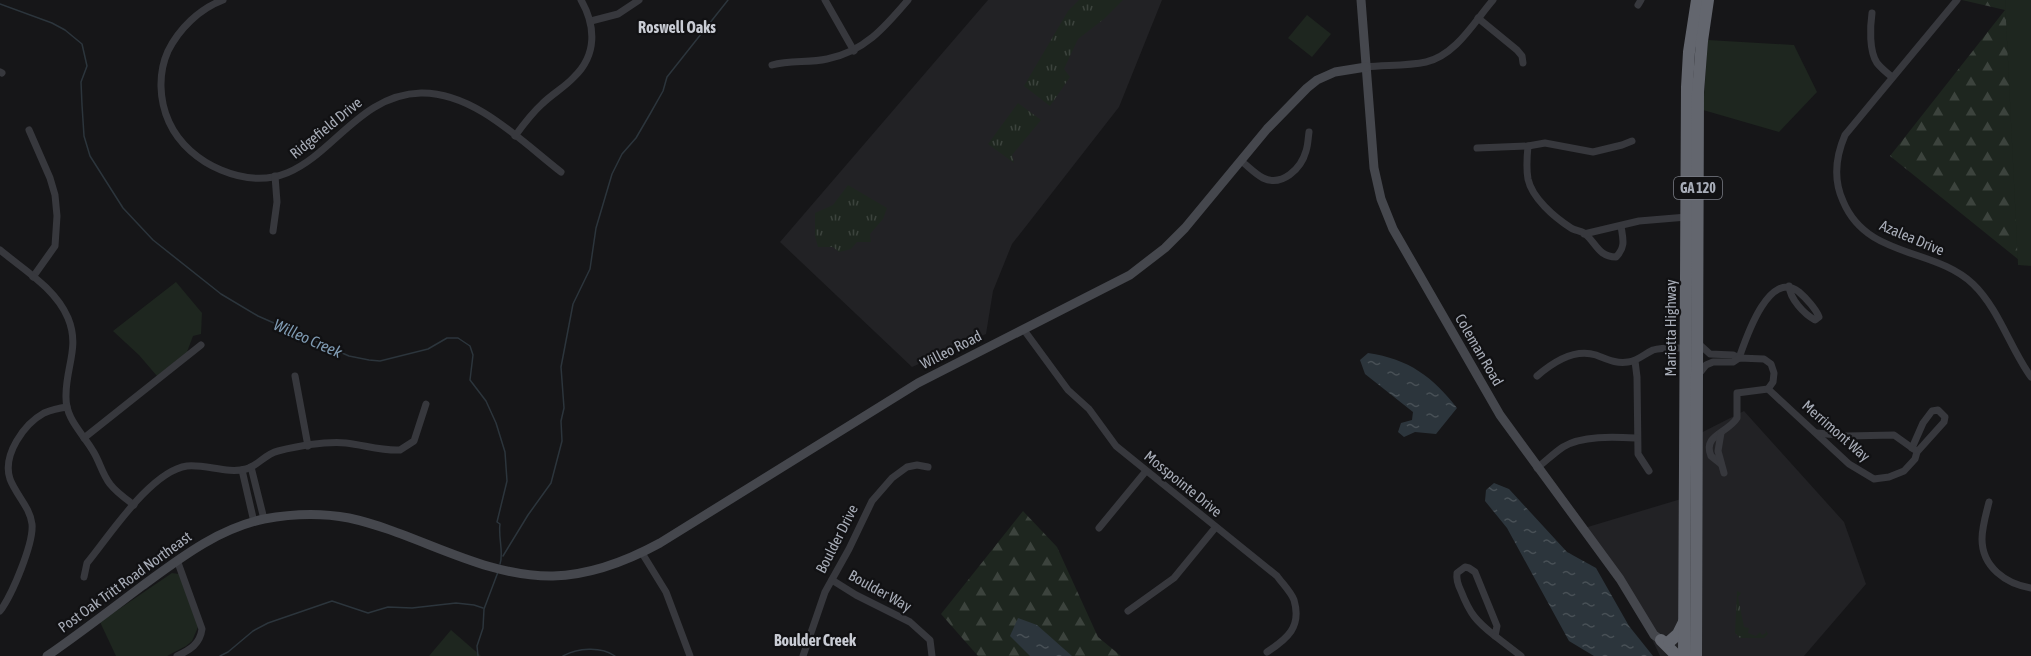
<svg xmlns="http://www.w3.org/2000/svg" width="2031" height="656" font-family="'Asap Condensed',sans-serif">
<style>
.built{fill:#222225}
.grass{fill:url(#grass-tufts)}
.forest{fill:url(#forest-firs)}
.park{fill:#1e261f}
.water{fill:url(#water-ripples)}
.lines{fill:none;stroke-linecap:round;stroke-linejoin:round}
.stream{stroke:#2c353c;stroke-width:1.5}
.street{stroke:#37383d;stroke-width:7}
.secondary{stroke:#45474d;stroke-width:9}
.highway{stroke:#63666e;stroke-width:12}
.labels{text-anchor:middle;stroke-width:4.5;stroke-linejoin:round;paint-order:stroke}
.shield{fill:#111113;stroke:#7b7e86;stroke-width:1.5}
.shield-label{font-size:14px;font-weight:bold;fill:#a8adb8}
.street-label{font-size:15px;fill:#a8adb8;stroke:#111113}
.neighbourhood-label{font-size:16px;font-weight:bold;fill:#c9ccd4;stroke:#111113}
.water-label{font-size:16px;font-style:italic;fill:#7f9bb3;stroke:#111113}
</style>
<defs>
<pattern id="grass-tufts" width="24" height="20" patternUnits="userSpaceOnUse" patternTransform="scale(1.5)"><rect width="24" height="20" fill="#1e261f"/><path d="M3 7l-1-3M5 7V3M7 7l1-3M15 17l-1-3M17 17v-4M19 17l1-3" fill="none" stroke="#3c433d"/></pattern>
<pattern id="forest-firs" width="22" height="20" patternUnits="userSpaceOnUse" patternTransform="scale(1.5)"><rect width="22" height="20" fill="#1e261f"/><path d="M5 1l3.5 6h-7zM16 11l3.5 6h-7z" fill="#3c433d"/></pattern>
<pattern id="water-ripples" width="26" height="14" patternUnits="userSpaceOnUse" patternTransform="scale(1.5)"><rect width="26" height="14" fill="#2c353c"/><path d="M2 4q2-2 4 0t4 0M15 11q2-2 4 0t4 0" fill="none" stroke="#485056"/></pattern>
</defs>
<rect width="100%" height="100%" fill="#161618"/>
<g class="built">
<polygon points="988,0 1162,0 1119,107 1012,244 993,291 986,334 912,367 780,242"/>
<polygon points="1744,411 1844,522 1866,584 1804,656 1660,656 1630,593 1581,529 1681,499 1683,442"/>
</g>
<g class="grass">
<polygon points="1079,0 1123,0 1104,19 1078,39 1064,69 1070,77 1050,106 1024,86 1068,11"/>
<polygon points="1018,103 1041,120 1012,155 1014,163 988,144"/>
<polygon points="848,185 887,208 883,219 870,234 871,242 857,242 851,249 839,252 833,247 818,247 815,236 815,213 833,205"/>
<polygon points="1737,591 1741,593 1738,597 1744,627 1749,628 1748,633 1756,636 1760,632 1762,635 1766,633 1765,629 1768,634 1764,638 1740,638 1735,633"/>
</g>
<g class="forest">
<polygon points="1962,0 2031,0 2031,156 2019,260 1890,156 2005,10"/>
<polygon points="1023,511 1057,547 1098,637 1121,656 978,656 941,614"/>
</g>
<g class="park">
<polygon points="2005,0 2031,0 2031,266 2018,265"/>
<polygon points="1307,15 1331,34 1312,57 1288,38"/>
<polygon points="1708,40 1794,45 1817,92 1779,132 1703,110"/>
<polygon points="176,282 202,313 201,334 193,336 187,352 157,376 139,355 113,331"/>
<polygon points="172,573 179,574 198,627 192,641 186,646 167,656 116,656 100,622"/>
<polygon points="451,630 481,656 429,656"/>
</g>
<g class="water">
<path d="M1368,353C1409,359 1433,377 1457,408L1436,434L1415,432L1404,437L1398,432L1401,423L1412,420L1413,412L1365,374L1360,360Z"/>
<polygon points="1494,483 1509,489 1567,552 1596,568 1629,626 1653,656 1594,656 1569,641 1507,528 1485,501 1486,490"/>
<polygon points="1018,618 1037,625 1072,656 1030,656 1010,636"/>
</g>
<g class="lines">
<g class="stream">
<path d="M0,4L52,23L65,30L82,44L87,66L81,82L82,105L84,136L90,156L123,208L153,240L221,294L258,316L349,356L369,360L380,361L428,349L447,338H458L470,346L473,355L470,380L486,401L496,423L505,452L507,481L497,522L500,524C498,538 504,552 500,564"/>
<polyline points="503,556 528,515 551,483 562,441 561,421 564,408 561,367 573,304 590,269 596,228 612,174 622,154 636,138 650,114 663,91 667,77 728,0"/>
<polyline points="220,656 228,652 253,631 268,623 332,601 368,613 388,607 412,608 456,603 474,605 483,608"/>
<polyline points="478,656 477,646 483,628 484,609 498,572"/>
<path d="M563,656C577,648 601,646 615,656"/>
</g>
<g class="street">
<path d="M223,0C199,9 179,29 168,51C158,73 159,100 169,122C179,144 199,161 221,170C317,210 337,95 421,93C474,92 521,141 561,172"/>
<polyline points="825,0 854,51"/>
<path d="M1957,0L1845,135C1836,156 1833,179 1843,201C1867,259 1934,247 1973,284C1999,309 2010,348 2031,377"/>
<polyline points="1638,5 1641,0"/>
<path d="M1872,13C1870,27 1869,51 1877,63C1881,68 1887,73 1892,77"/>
<polyline points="1478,18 1517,50 1522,56 1523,63"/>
<polyline points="591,21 618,14 639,0"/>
<path d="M772,65C790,60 809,63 827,59C864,52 885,27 908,0"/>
<path d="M1366,67C1386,65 1407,66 1426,62C1456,55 1474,22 1493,0"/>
<polyline points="0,72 2,73"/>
<polyline points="29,130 50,178 55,195 57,216 55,246 33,277"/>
<path d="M515,136C523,125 532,113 542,104C552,94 565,87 574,77C597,55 596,26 581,0"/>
<path d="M1528,146C1527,156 1526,168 1528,179C1532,198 1554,217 1571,228C1574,230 1580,231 1584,233C1596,242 1598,257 1616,257C1626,247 1623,239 1621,226"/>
<polyline points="1477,148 1528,146 1545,143 1593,152 1622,145 1632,141"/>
<path d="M1241,161C1248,166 1255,174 1263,178C1282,187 1301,169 1306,151C1308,145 1308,139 1309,132"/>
<polyline points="273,231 277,202 275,176"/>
<polyline points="1584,234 1639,221 1687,217"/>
<path d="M0,250C24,270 55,288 68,318C80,347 66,366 66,395C65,419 82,432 93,451C100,462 102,474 110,484C116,492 126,499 134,505"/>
<path d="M1024,330L1068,390L1089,409L1116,446L1277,576C1282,583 1291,592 1294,600C1302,627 1287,639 1267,652"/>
<polyline points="1699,344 1710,354 1733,355 1739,358"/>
<path d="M1739,358C1746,338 1769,268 1799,292C1806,298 1816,309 1819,317L1815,320C1804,314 1790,299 1789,286"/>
<polyline points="1635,361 1637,377 1638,454 1649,471"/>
<path d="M1698,375L1706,365L1713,362H1733L1739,358L1764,359L1771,364L1774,373L1773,382L1768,389L1737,393V418C1728,433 1702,435 1711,456L1721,464"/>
<polyline points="295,376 308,446"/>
<path d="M1537,376C1553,362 1574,348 1596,355C1607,359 1616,364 1628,362C1638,361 1644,354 1653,350C1663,347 1676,348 1686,348"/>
<polyline points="1768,389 1849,464 1874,479 1889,477 1904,471 1915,459 1917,452 1944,422 1945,417 1938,410 1932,411 1923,423 1912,448"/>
<polyline points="1721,433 1718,451 1724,473"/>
<polyline points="1817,433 1847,436 1894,435 1915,450"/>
<polyline points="84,438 201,345"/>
<polyline points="251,467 264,519"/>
<path d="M1537,468C1546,461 1554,453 1563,447C1582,435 1616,437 1637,438"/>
<polyline points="242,470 254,522"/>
<path d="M1989,502C1986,514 1982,527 1982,539C1982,567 2006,584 2031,588"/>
<polyline points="1099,528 1146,471"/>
<polyline points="642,553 666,592 690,656"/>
<path d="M1465,567L1469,568L1475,572L1497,626L1495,636C1476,621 1470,614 1461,591C1458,585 1456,580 1457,573Z"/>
<path d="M84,577L87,563C110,535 151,471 187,466C206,464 227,474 246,469C258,466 265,454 278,451C299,446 324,441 346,443C364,445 382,451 400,450L414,441L426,404"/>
<polyline points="832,580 856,595 910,622 930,640 932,656"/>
<path d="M0,611C12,595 34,543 32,524C30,507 16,495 10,479C2,455 24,424 44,413C51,410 59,408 67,407"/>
<polyline points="1128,611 1174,578 1215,528"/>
<polyline points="1495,636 1521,656"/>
<path d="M177,656C190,650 200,644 202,629L177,560"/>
<polyline points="803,656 825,592 849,549 872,501 892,478 907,467 917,465 928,467"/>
</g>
<g class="secondary">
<polyline points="1361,0 1374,168 1381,199 1393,229 1500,415 1620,579 1654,635 1661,640 1667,641"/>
<path d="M47,656C79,634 110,610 142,586C179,559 217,529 264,519C291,514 322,513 349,518C418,533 481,577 553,576C592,575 627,561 660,543L918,383L1130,275L1165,248L1185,228L1267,129L1307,88L1317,80L1335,72L1366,67"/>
</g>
<g class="highway">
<polyline points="1661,640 1677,656"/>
<polyline points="1669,642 1678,634 1684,622"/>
<polyline points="1684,656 1687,87 1689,52 1697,0"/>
<polyline points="1696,656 1698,92 1702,41 1708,0"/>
</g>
</g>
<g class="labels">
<rect class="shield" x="1674" y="177" width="48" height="22" rx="4.5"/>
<g class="shield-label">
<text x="1698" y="193">GA 120</text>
</g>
<g class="street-label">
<text transform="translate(326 128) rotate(-39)" y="5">Ridgefield Drive</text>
<text transform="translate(1912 238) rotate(23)" y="5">Azalea Drive</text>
<text transform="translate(1671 328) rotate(-90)" y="5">Marietta Highway</text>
<text transform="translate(951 350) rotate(-27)" y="5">Willeo Road</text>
<text transform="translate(1479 350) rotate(60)" y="5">Coleman Road</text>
<text transform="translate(1836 431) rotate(41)" y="5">Merrimont Way</text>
<text transform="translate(1183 484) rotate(39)" y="5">Mosspointe Drive</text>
<text transform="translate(837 539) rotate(-63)" y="5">Boulder Drive</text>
<text transform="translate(125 582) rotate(-36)" y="5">Post Oak Tritt Road Northeast</text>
<text transform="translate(880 591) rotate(29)" y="5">Boulder Way</text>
</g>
<g class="neighbourhood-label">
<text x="677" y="33">Roswell Oaks</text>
<text x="815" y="646">Boulder Creek</text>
</g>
<g class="water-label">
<text transform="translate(308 338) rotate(24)" y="6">Willeo Creek</text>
</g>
</g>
</svg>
